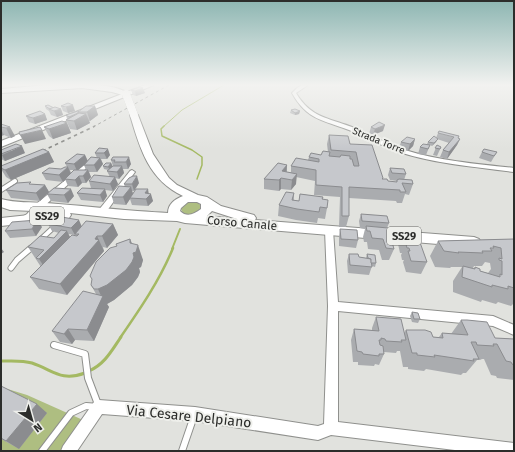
<svg xmlns="http://www.w3.org/2000/svg" width="515" height="452" font-family="'Fira Sans',sans-serif">
<style>
.green{fill:#aebe81}
.lines{fill:none;stroke-linecap:round;stroke-linejoin:round}
.stream-far4{stroke:#a4b962;stroke-width:1}
.stream-far3{stroke:#a4b962;stroke-width:1.5}
.stream-far2{stroke:#a4b962;stroke-width:2}
.stream-far1{stroke:#a4b962;stroke-width:2.5}
.stream{stroke:#a4b962;stroke-width:3}
.lane-far2-casing{stroke:#8f908d;stroke-width:6}
.lane-far1-casing{stroke:#8f908d;stroke-width:7}
.lane-casing{stroke:#8f908d;stroke-width:8}
.street-casing{stroke:#8f908d;stroke-width:2}
.secondary-casing{stroke:#8f908d;stroke-width:2}
.primary-casing{stroke:#8f908d;stroke-width:2}
.lane-far2{stroke:#fff;stroke-width:4}
.lane-far1{stroke:#fff;stroke-width:5}
.lane{stroke:#fff;stroke-width:6}
.street{fill:#fff;fill-rule:evenodd}
.secondary{fill:#fff;fill-rule:evenodd}
.primary{fill:#fff;fill-rule:evenodd}
.rail-far1{stroke:#878885;stroke-width:1;stroke-dasharray:3 3;stroke-linecap:butt}
.rail{stroke:#878885;stroke-width:1.5;stroke-dasharray:3.5 3.5;stroke-linecap:butt}
.primary-bridge-casing{stroke:#8f908d;stroke-width:8;stroke-linecap:butt}
.primary-bridge{stroke:#fff;stroke-width:8}
.wall{fill:#aaacaf;fill-rule:evenodd}
.shaded-wall{fill:#8b8c8f}
.building{fill:#c6c8cc;stroke:#8b8c8f}
.labels{text-anchor:middle;stroke-width:4;stroke-linejoin:round;paint-order:stroke}
.far-street-label{font-size:10px;fill:#2c2d2b;stroke:#eeefeb}
.shield{fill:#eeefeb;stroke:#666765;stroke-width:1}
.shield-label{font-size:11px;font-weight:bold;fill:#2c2d2b}
.street-label{font-size:12px;fill:#2c2d2b;stroke:#eeefeb}
.near-street-label{font-size:14px;fill:#2c2d2b;stroke:#eeefeb}
</style>
<rect width="100%" height="100%" fill="#e1e2de"/>
<g class="green">
<path d="M187,202L199,203L202,209C196,214 190,216 183,213L180,207Z"/>
<polygon points="1,387 27,395 83,420 61,451 1,451"/>
</g>
<g class="lines">
<polyline class="stream-far4" points="163,127 182,110 224,85"/>
<polyline class="stream-far3" points="164,126 161,129 162,136 192,150 202,157 202,165 197,179"/>
<polyline class="stream-far2" points="172,249 180,229"/>
<path class="stream-far1" d="M120,338C140,309 160,280 173,248"/>
<g class="stream">
<path d="M1,361C12,361 22,360 32,363C53,370 61,382 85,373"/>
<path d="M89,371C105,364 112,350 121,337"/>
</g>
<g class="lane-far2-casing">
<g id="lane-far2">
<polyline points="1,190 15,181"/>
<polyline points="40,240 54,227"/>
<polyline points="30,249 33,246"/>
</g>
</g>
<g class="lane-far1-casing">
<polyline id="lane-far1" points="11,268 17,260 31,248"/>
</g>
<g class="lane-casing">
<g id="lane">
<polyline points="42,451 71,413 86,406 99,407 88,378 85,354 54,345"/>
<polyline points="182,451 194,416"/>
</g>
</g>
<g class="street-casing">
<g id="street">
<path d="M302,85H308L296,93C310,117 328,118 352,127C370,134 387,144 405,150C440,161 478,164 514,168V172C476,167 436,164 399,152C382,146 366,137 349,130C323,120 307,120 292,93L297,88Z"/>
<polygon points="91,159 93,160 93,162 41,209 33,218 23,221 20,221 19,219 27,214 35,205"/>
<polygon points="132,170 135,172 104,215 98,215 97,213 98,211 130,171"/>
<polygon points="329,227 333,230 338,302 493,316 514,325 514,335 493,326 338,311 338,422 514,443 514,451 463,451 331,435 318,440 195,421 102,414 77,451 61,451 63,446 94,402 99,400 195,407 318,426 324,424 328,306 325,230"/>
</g>
</g>
<g class="secondary-casing">
<polygon id="secondary" points="145,85 154,85 1,147 1,141"/>
</g>
<g class="primary-casing">
<g id="primary">
<path d="M48,85C69,85 113,81 129,94L126,96L112,92L82,88L1,93V89Z"/>
<path d="M131,113H134L138,115L153,154L169,178L177,185L198,195L207,197L221,206L254,215L256,218L255,220L474,237L479,239L481,242L479,245L474,247L185,223L177,221L124,219L70,213L71,215L69,218L65,219L1,226V218L57,212L10,210L1,207V199C16,203 31,202 46,203C87,206 127,211 168,213C168,204 175,199 183,196C149,180 140,149 130,115ZM188,202H197L201,204V209C194,214 187,218 180,211L181,208ZM212,211L237,219L207,216Z"/>
</g>
</g>
<use href="#lane-far2" class="lane-far2"/>
<use href="#lane-far1" class="lane-far1"/>
<use href="#lane" class="lane"/>
<use href="#street" class="street"/>
<use href="#secondary" class="secondary"/>
<use href="#primary" class="primary"/>
<polyline class="rail-far1" points="93,127 169,85"/>
<polyline class="rail" points="36,154 95,126"/>
<g class="primary-bridge-casing">
<polyline id="primary-bridge" points="126,94 134,115"/>
</g>
<use href="#primary-bridge" class="primary-bridge"/>
</g>
<g class="wall">
<polygon points="131,90 145,93 136,96 133,95"/>
<polygon points="45,106 61,109 63,115 57,117 51,115 49,111 46,109"/>
<polygon points="61,106 75,111 68,113 63,111"/>
<polygon points="95,106 98,115 90,121 89,121 90,123 77,130 70,129 66,120 67,119 66,115"/>
<polygon points="291,110 300,111 299,114 295,115 290,113"/>
<polygon points="45,114 47,120 35,124 29,122 26,116"/>
<polygon points="67,123 71,133 53,139 49,136 44,127"/>
<polygon points="1,124 15,136 11,138 4,135 1,136"/>
<polygon points="371,127 383,131 373,135 369,134"/>
<polygon points="438,133 460,139 457,145 447,159 440,157 443,150 449,143 437,139 436,142 432,146 430,145 426,155 418,154 420,147 427,144 428,142 436,138"/>
<polygon points="329,135 350,144 383,178 383,179 388,181 396,182 397,181 390,180 388,175 390,168 406,174 404,180 413,184 409,195 405,194 402,203 397,203 396,201 349,198 349,216 346,227 339,227 340,197 314,195 315,181 296,177 296,184 291,190 281,189 279,191 264,189 264,179 287,165 287,172 291,172 291,166 308,160 309,157 321,155 328,152 327,144"/>
<polygon points="415,139 413,146 408,151 399,148 401,142"/>
<polygon points="437,145 441,147 437,156 433,155"/>
<path d="M99,148L110,155L107,159H101L103,164L97,172H89L91,177L86,183H82L78,187L68,186L65,179L63,182L46,180L42,173L61,169L67,167L65,163L85,155L88,161L97,158L95,153ZM84,165L86,170H78ZM70,170H74L71,173Z"/>
<polygon points="1,150 25,153 5,161 1,159"/>
<polygon points="49,152 54,162 11,180 6,177 1,169 1,166"/>
<polygon points="482,152 497,152 491,162 479,158"/>
<polygon points="113,157 131,164 128,169 123,169 124,173 119,179 115,178 118,184 113,191 105,190 107,196 103,202 81,200 77,193 91,188 89,181 110,177 107,171 108,170 104,169 103,166 111,163 112,166 113,166 111,160"/>
<polygon points="139,183 134,191 132,191 133,193 149,193 153,201 148,206 132,205 130,199 126,205 114,204 112,197 125,187 124,184"/>
<polygon points="32,184 45,185 49,192 40,201 11,198 6,190"/>
<polygon points="294,193 294,200 299,201 300,194 323,197 323,199 327,208 325,219 318,218 317,223 296,220 278,216 279,205"/>
<polygon points="47,194 74,196 68,203 51,201"/>
<polygon points="361,214 389,223 387,228 394,249 389,260 382,260 379,250 368,249 367,242 364,242 363,237 365,229 360,228 359,221"/>
<path d="M48,224L82,226L113,224L118,235L107,248L103,247L104,251L67,295L39,289L30,277L41,267L28,247L54,238L59,233L52,231ZM68,234L75,235L76,236L70,237Z"/>
<polygon points="42,227 36,236 10,238 5,231"/>
<polygon points="340,229 358,240 356,248 339,246 339,237"/>
<polygon points="402,232 427,262 421,274 406,272 403,262 404,260 402,260 401,255 402,253 400,253 398,244"/>
<polygon points="130,239 132,243 143,260 141,267 139,268 140,272 138,277 132,285 114,300 107,304 109,307 94,341 75,340 72,344 60,342 52,331 96,294 91,285 117,246 116,244"/>
<path d="M514,239V303L511,306L498,302L496,304L482,300L481,302L453,292V281L462,267H451L450,268L435,267L430,256L438,241ZM485,262L490,263L491,269L488,273L480,271L475,267L474,269L469,268H473L474,266H482Z"/>
<polygon points="349,254 359,257 366,258 367,254 376,263 375,267 372,266 369,275 348,273 347,261"/>
<polygon points="412,312 420,319 418,323 412,322 410,316"/>
<polygon points="376,317 404,333 406,330 433,337 439,337 442,333 451,334 461,320 495,338 514,339 514,380 497,378 496,376 491,375 484,359 482,359 480,360 477,360 466,373 463,373 461,375 426,369 424,371 408,369 408,367 403,367 400,351 397,351 396,353 384,352 384,354 379,365 375,364 374,366 358,365 358,362 353,362 351,340 354,329 372,330 372,328"/>
<polygon points="1,386 47,413 19,449 1,439"/>
</g>
<g class="shaded-wall">
<polygon points="143,88 145,93 136,96 135,91"/>
<polygon points="73,105 75,111 68,113 66,107"/>
<polygon points="95,106 98,115 90,121 87,112"/>
<polygon points="61,109 63,115 57,117 54,111"/>
<polygon points="300,111 299,114 295,115 295,113"/>
<polygon points="78,113 80,118 86,114 90,123 77,130 74,121 71,120 69,117"/>
<polygon points="45,114 47,120 35,124 33,118"/>
<polygon points="67,123 71,133 53,139 49,129"/>
<polygon points="385,125 383,131 373,135 375,129"/>
<polygon points="10,127 15,136 11,138 6,128"/>
<polygon points="1,129 4,135 1,136"/>
<polygon points="42,130 46,139 25,144 20,135"/>
<polygon points="415,139 413,146 408,151 410,144"/>
<polygon points="438,139 436,142 432,146 434,143"/>
<polygon points="460,139 457,145 447,159 449,152"/>
<polygon points="22,146 25,153 5,161 2,155"/>
<polygon points="108,149 110,155 107,159 104,153"/>
<polygon points="49,152 54,162 11,180 5,170"/>
<polygon points="85,155 88,162 77,171 74,164"/>
<polygon points="129,157 131,164 128,169 126,162"/>
<polygon points="100,158 103,164 97,172 94,165"/>
<polygon points="111,163 113,167 110,170 108,167"/>
<polygon points="287,165 286,175 281,178 281,189 279,191 279,180 282,171"/>
<polygon points="122,166 124,173 119,179 117,172"/>
<polygon points="68,167 71,174 63,182 59,175"/>
<polygon points="88,170 91,177 86,183 83,176"/>
<polygon points="297,174 296,184 291,190 292,180"/>
<polygon points="79,176 82,183 78,187 75,180"/>
<polygon points="137,176 139,183 134,191 132,184"/>
<polygon points="115,177 118,184 113,191 110,184"/>
<polygon points="45,185 49,192 40,201 36,193"/>
<polygon points="131,187 133,194 130,198 130,199 126,205 123,197"/>
<polygon points="71,189 74,196 68,203 64,195"/>
<polygon points="105,189 107,196 103,202 100,195"/>
<polygon points="148,189 149,195 151,194 153,201 148,206 146,199 145,193"/>
<polygon points="37,220 42,227 36,236 32,229"/>
<polygon points="79,220 82,227 75,234 75,235 71,228"/>
<polygon points="113,224 118,235 107,248 102,236"/>
<polygon points="67,231 73,243 47,271 39,259"/>
<polygon points="97,236 104,251 67,295 60,284"/>
<polygon points="130,239 135,253 138,245 143,260 141,267 139,268 140,272 138,277 132,285 114,300 107,304 109,307 94,341 87,330 102,298 98,289 130,243"/>
<polygon points="1,248 4,252 1,254"/>
<polygon points="68,329 75,340 72,344 64,334"/>
<polygon points="37,404 47,413 19,449 6,441"/>
</g>
<g class="building">
<polygon points="140,87 143,88 135,91 131,90"/>
<polygon points="68,103 73,105 66,107 61,106"/>
<polygon points="48,105 54,108 50,109 45,106"/>
<polygon points="86,106 95,106 87,112 78,112"/>
<polygon points="55,107 61,109 54,111 49,109"/>
<polygon points="295,109 300,111 295,113 291,110"/>
<polygon points="40,111 45,114 33,118 26,116"/>
<polygon points="78,111 79,111 78,112 78,113 69,117 66,115"/>
<polygon points="79,113 86,114 74,121 66,120"/>
<polygon points="62,121 67,123 49,129 44,127"/>
<polygon points="379,122 385,125 375,129 371,127"/>
<polygon points="1,124 10,127 6,128 1,127"/>
<polygon points="40,127 42,130 20,135 19,132"/>
<polygon points="439,131 459,136 458,138 460,139 449,152 443,150 454,137 438,133"/>
<polygon points="329,135 348,136 350,144 372,145 383,178 382,179 387,179 388,181 397,182 397,180 399,179 412,180 413,184 402,183 406,192 400,192 400,190 349,187 349,216 342,216 342,187 316,185 316,170 291,166 296,158 319,162 319,159 309,157 311,153 321,155 323,151 330,152 329,156 340,157 341,155 350,156 350,159 352,159 354,166 359,166 356,152 331,150"/>
<polygon points="434,136 438,139 434,143 428,142"/>
<polygon points="407,137 415,139 410,144 401,142"/>
<polygon points="16,144 22,146 1,154 1,150"/>
<polygon points="423,144 430,145 428,149 420,147"/>
<polygon points="437,145 441,147 440,149 435,148"/>
<polygon points="99,148 108,149 104,153 95,153"/>
<polygon points="43,149 49,152 5,170 1,168 1,166"/>
<polygon points="484,149 497,152 494,156 482,152"/>
<polygon points="77,154 85,155 74,164 65,163"/>
<polygon points="91,157 100,158 94,165 84,165"/>
<polygon points="113,157 129,157 126,162 114,162 115,160 111,160"/>
<polygon points="106,163 111,163 108,167 103,166"/>
<polygon points="278,163 287,165 282,171 297,174 292,180 281,178 279,180 264,179"/>
<polygon points="113,166 122,166 117,172 107,171"/>
<polygon points="65,167 68,167 59,175 42,173 49,168 61,169"/>
<polygon points="390,168 404,169 406,174 392,173"/>
<polygon points="74,170 88,170 83,176 79,176 75,180 65,179"/>
<polygon points="94,175 115,177 110,184 89,181"/>
<polygon points="133,176 137,176 132,184 124,184 129,178"/>
<polygon points="31,182 29,184 45,185 36,193 6,190 17,183"/>
<polygon points="119,186 131,187 123,197 112,197"/>
<polygon points="54,188 71,189 64,195 47,194"/>
<polygon points="82,188 105,189 100,195 77,193"/>
<polygon points="136,189 148,189 145,193 151,194 146,199 130,198"/>
<polygon points="286,192 294,193 292,200 299,201 300,194 323,197 322,199 328,200 327,208 320,207 319,212 297,209 279,205"/>
<polygon points="361,214 387,216 389,223 362,221"/>
<polygon points="56,216 79,220 71,228 48,224"/>
<polygon points="37,220 32,229 5,231 12,222"/>
<polygon points="86,221 113,224 102,236 97,236 95,239 99,240 60,284 30,277 72,235 77,236 79,234 75,234"/>
<polygon points="366,226 388,228 394,249 386,248 383,239 372,238 370,231 367,231"/>
<polygon points="340,229 357,230 358,240 341,239"/>
<polygon points="61,230 67,231 39,259 36,258 44,250 28,247 40,236 54,238"/>
<polygon points="402,232 417,234 427,262 411,261 408,251 410,251 409,248 407,248 406,244 407,244 407,241 405,241"/>
<polygon points="130,239 130,243 138,245 136,252 133,253 134,257 132,262 126,270 107,285 98,289 94,289 91,285 92,279 90,276 96,262 110,248 117,246 116,244"/>
<polygon points="514,239 514,288 508,286 508,289 492,285 492,287 462,277 463,266 475,269 475,267 480,269 480,271 500,277 500,274 502,275 502,261 499,260 499,258 502,259 501,248 493,246 494,248 490,248 492,251 482,251 483,253 458,252 459,253 444,251 438,241"/>
<polygon points="349,254 358,254 359,257 371,259 372,267 350,265"/>
<polygon points="367,254 375,255 376,263 371,263 371,259 368,258"/>
<polygon points="83,291 103,296 87,330 68,329 64,334 52,331"/>
<polygon points="412,312 418,313 420,319 414,319"/>
<polygon points="376,317 401,319 406,340 401,340 402,342 386,341 385,339 381,338 381,340 379,340 380,345 383,346 384,354 379,354 379,356 363,354 362,352 357,351 354,329 379,331"/>
<polygon points="461,320 467,320 487,322 495,338 514,339 514,365 512,364 511,362 506,361 497,344 493,344 494,346 477,345 476,342 471,342 479,359 473,359 474,361 434,355 435,357 417,355 417,353 412,353 406,330 425,330 431,332 433,337 443,338 442,333 468,335"/>
<polygon points="1,386 37,404 6,441 1,438"/>
</g>
<linearGradient id="sky" x2="0" y2="1"><stop stop-color="#8db6b2"/><stop offset="0.57" stop-color="#f2f2f0"/><stop offset="1" stop-color="#f2f2f0" stop-opacity="0"/></linearGradient>
<rect width="515" height="149" fill="url(#sky)"/>
<g class="labels">
<g class="far-street-label">
<text transform="translate(379 140) rotate(22)" y="4">Strada Torre</text>
</g>
<g class="shield">
<rect x="30" y="207" width="34" height="18" rx="3"/>
<rect x="387" y="227" width="34" height="18" rx="3"/>
</g>
<g class="shield-label">
<text x="47" y="220">SS29</text>
<text x="404" y="240">SS29</text>
</g>
<g class="street-label">
<text transform="translate(242 223) rotate(5)" y="4">Corso Canale</text>
</g>
<g class="near-street-label">
<text transform="translate(189 416) rotate(6)" y="5">Via Cesare Delpiano</text>
</g>
</g>
<rect width="515" height="452" fill="none" stroke="#2c2d2b" stroke-width="4"/>
<g transform="translate(32 420) rotate(143)" stroke="#eeefeb" stroke-width="3" paint-order="stroke">
<path d="M0-3L7 15L0 10L-7 15Z" fill="#2c2d2b"/>
<text y="-6" font-size="11" font-weight="bold" text-anchor="middle" fill="#2c2d2b">N</text>
</g>
</svg>
